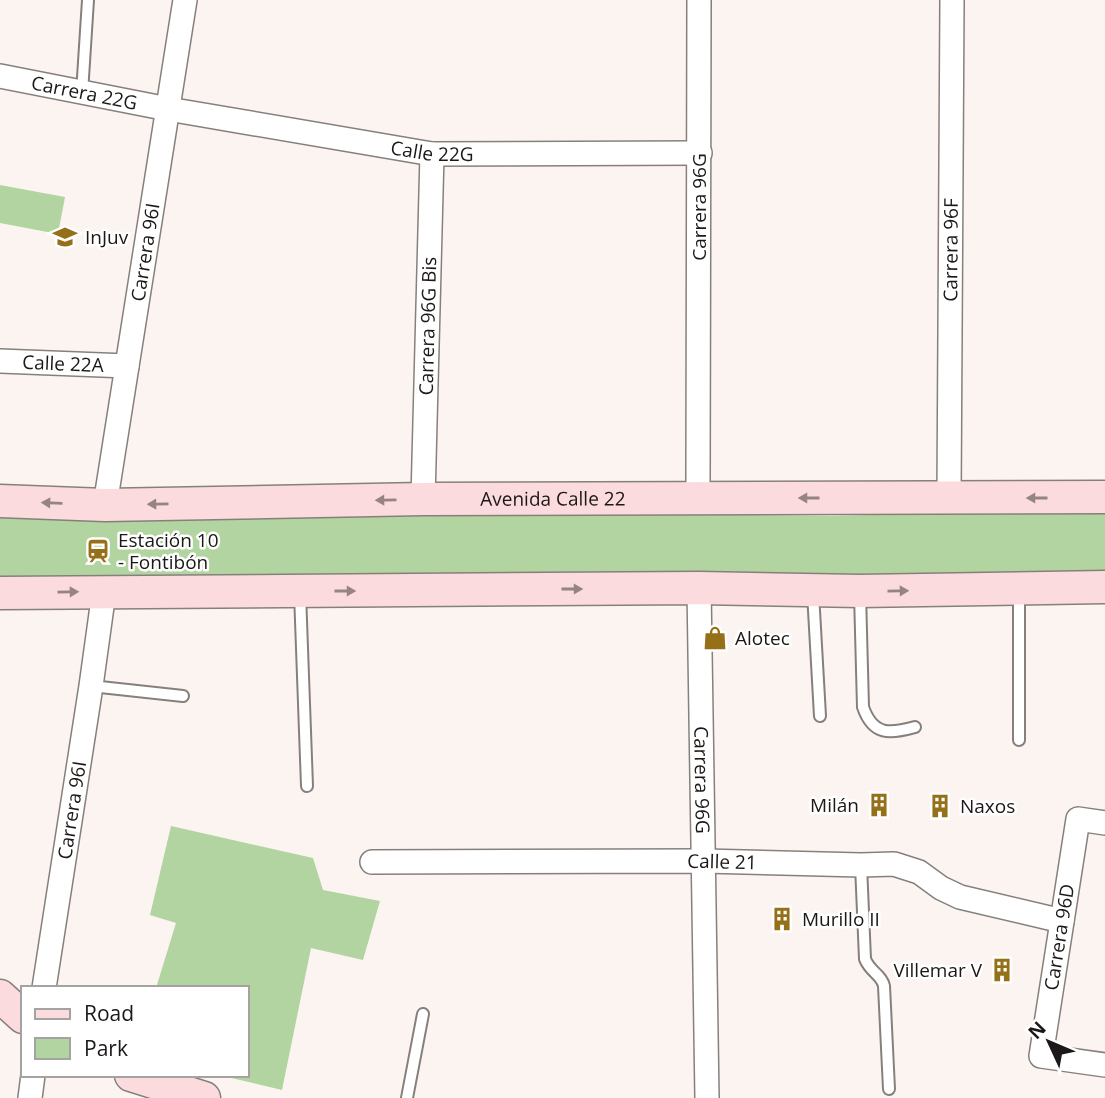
<svg xmlns="http://www.w3.org/2000/svg" width="1105" height="1098" font-family="'Open Sans',sans-serif">
<style>
.green{fill:#b1d4a0}
.lines{fill:none;stroke-linecap:round;stroke-linejoin:round}
.lane-casing{stroke:#86807c;stroke-width:14}
.street-casing{stroke:#86807c;stroke-width:26}
.secondary-casing{stroke:#86807c;stroke-width:35}
.lane{stroke:#fff;stroke-width:10}
.street{stroke:#fff;stroke-width:23}
.secondary{stroke:#fbdbdd;stroke-width:32}
.oneway{fill:#968384}
.labels{text-anchor:middle;stroke-width:5;stroke-linejoin:round;paint-order:stroke}
.street-label{font-size:19px;fill:#1b1817;stroke:#fff}
.poi-label{font-size:19px;fill:#1b1817;stroke:#fff;text-anchor:start}
</style>
<rect width="100%" height="100%" fill="#fcf4f0"/>
<g class="green">
<polygon points="0,185 65,197 58,234 0,223"/>
<polygon points="1105,509 1105,575 673,574 0,576 0,513 451,512 831,516"/>
<polygon points="171,826 313,858 323,890 380,901 363,960 311,948 282,1090 219,1075 247,1075 247,988 156,988 176,923 150,915"/>
</g>
<g class="lines">
<g class="lane-casing">
<g id="lane">
<polyline points="82,93 88,0"/>
<polyline points="1019,591 1019,740"/>
<polyline points="300,593 307,786"/>
<polyline points="813,593 820,716"/>
<path d="M860,594L863,707C873,736 890,734 915,727"/>
<polyline points="91,686 183,696"/>
<path d="M861,865L865,959C870,972 882,975 884,986L889,1089"/>
<polyline points="407,1098 423,1014"/>
</g>
</g>
<g class="street-casing">
<g id="street">
<polyline points="699,0 698,484 701,498"/>
<path id="s1" d="M0,76L168,109L432,154L700,153"/>
<path id="s2" d="M0,361L127,366"/>
<path id="s3" d="M949,498L952,0"/>
<path id="s4" d="M423,499L432,154"/>
<path id="s5" d="M105,505L185,0"/>
<path id="s6" d="M699,588L707,1098"/>
<polyline points="1105,823 1078,819 1041,1056 1105,1065"/>
<path id="s7" d="M372,862L704,861L861,865L894,864L919,872L941,888L960,897L1062,921"/>
<path id="s8" d="M44,988L91,686L104,592"/>
<polyline points="30,1098 33,1075"/>
</g>
</g>
<g class="secondary-casing">
<g id="secondary">
<path id="s9" d="M0,501L105,505L423,499L1105,497"/>
<polyline points="0,593 699,588 860,591 1105,587"/>
<polyline points="0,996 23,1017"/>
<polyline points="131,1075 204,1098"/>
</g>
</g>
<use href="#lane" class="lane"/>
<use href="#street" class="street"/>
<use href="#secondary" class="secondary"/>
</g>
<defs><path id="oneway-solid" d="M-6-.8H1V-3.2L6.5 0L1 3.2V.8H-6Z" transform="scale(1.75)"/></defs>
<g class="oneway">
<use href="#oneway-solid" transform="translate(809 498) rotate(-180)"/>
<use href="#oneway-solid" transform="translate(1037 498) rotate(180)"/>
<use href="#oneway-solid" transform="translate(386 500) rotate(179)"/>
<use href="#oneway-solid" transform="translate(52 503) rotate(-178)"/>
<use href="#oneway-solid" transform="translate(158 504) rotate(179)"/>
<use href="#oneway-solid" transform="translate(572 589)"/>
<use href="#oneway-solid" transform="translate(345 591)"/>
<use href="#oneway-solid" transform="translate(898 591) rotate(-1)"/>
<use href="#oneway-solid" transform="translate(68 592) rotate(-1)"/>
</g>
<defs>
<g id="school-bare" transform="scale(1.89)"><path d="M0-5L7-2L0 1L-7-2ZM-4 1L0 2.5L4 1V4Q0 6-4 4Z" fill="#967019" stroke="#fff" stroke-width="2.5" paint-order="stroke"/></g>
<g id="station-bare" transform="scale(1.89)"><path d="M-3-6H3Q5-6 5-4V2Q5 4 3 4L4.5 6H3L1.5 4h-3L-3 6H-4.5L-3 4Q-5 4-5 2V-4Q-5-6-3-6ZM-3.5-4v3h7v-3ZM-3.5 1v1.5H-2V1ZM2 1v1.5H3.5V1Z" fill="#967019" stroke="#fff" stroke-width="2.5" paint-order="stroke"/></g>
<g id="shop-bare" transform="scale(1.89)"><path d="M-5-2.5h2.3a2.7 3.5 0 0 1 5.4 0H5L5.5 6h-11ZM-1.5-2.5h3a1.5 2.3 0 0 0-3 0Z" fill="#967019" stroke="#fff" stroke-width="2.5" paint-order="stroke"/></g>
<g id="building-bare" transform="scale(1.89)"><path d="M-4-6H4V6H1V3H-1V6H-4ZM-2.5-4.3h1.7v1.8h-1.7ZM.8-4.3h1.7v1.8H.8ZM-2.5-1h1.7V.8h-1.7ZM.8-1h1.7V.8H.8Z" fill="#967019" stroke="#fff" stroke-width="2.5" paint-order="stroke"/></g>
</defs>
<g fill-rule="evenodd">
<use href="#school-bare" x="65" y="237"/>
<use href="#station-bare" x="98" y="551"/>
<use href="#shop-bare" x="715" y="638"/>
<use href="#building-bare" x="879" y="805"/>
<use href="#building-bare" x="940" y="806"/>
<use href="#building-bare" x="782" y="919"/>
<use href="#building-bare" x="1002" y="970"/>
</g>
<g class="labels">
<g class="street-label">
<text dy="7" stroke="none"><textPath href="#s1" startOffset="86">Carrera 22G</textPath></text>
<text dy="7" stroke="none"><textPath href="#s1" startOffset="439">Calle 22G</textPath></text>
<text transform="translate(699 207) rotate(-90)" y="7">Carrera 96G</text>
<text dy="7" stroke="none"><textPath href="#s3" startOffset="248">Carrera 96F</textPath></text>
<text dy="7" stroke="none"><textPath href="#s5" startOffset="256">Carrera 96I</textPath></text>
<text dy="7" stroke="none"><textPath href="#s4" startOffset="173">Carrera 96G Bis</textPath></text>
<text dy="7" stroke="none"><textPath href="#s2" startOffset="63">Calle 22A</textPath></text>
<text dy="7" stroke="none"><textPath href="#s9" startOffset="553">Avenida Calle 22</textPath></text>
<text dy="7" stroke="none"><textPath href="#s6" startOffset="192">Carrera 96G</textPath></text>
<text dy="7" stroke="none"><textPath href="#s8" startOffset="180">Carrera 96I</textPath></text>
<text dy="7" stroke="none"><textPath href="#s7" startOffset="350">Calle 21</textPath></text>
<text transform="translate(1059 937) rotate(-81)" y="7">Carrera 96D</text>
</g>
<g class="poi-label">
<text x="85" y="244">InJuv</text>
<text x="118" y="547">Estación 10<tspan x="118" dy="22">- Fontibón</tspan></text>
<text x="735" y="645">Alotec</text>
<text x="859" y="812" text-anchor="end">Milán</text>
<text x="960" y="813">Naxos</text>
<text x="802" y="926">Murillo II</text>
<text x="982" y="977" text-anchor="end">Villemar V</text>
</g>
</g>
<rect x="21" y="986" width="228" height="91" fill="#ffffff" stroke="#a4a3a2" stroke-width="2"/>
<rect x="35" y="1009" width="35" height="10" fill="#fbdbdd" stroke="#a4a3a2" stroke-width="2"/>
<text x="84" y="1021" font-size="21" fill="#1b1817">Road</text>
<rect x="35" y="1038" width="35" height="21" fill="#b1d4a0" stroke="#a4a3a2" stroke-width="2"/>
<text x="84" y="1056" font-size="21" fill="#1b1817">Park</text>
<g transform="translate(1049 1042) rotate(314)" stroke="#ffffff" stroke-width="5" paint-order="stroke">
<path d="M0-5L12 26L0 18L-12 26Z" fill="#1b1817"/>
<text y="-10" font-size="19" font-weight="bold" text-anchor="middle" fill="#1b1817">N</text>
</g>
</svg>
